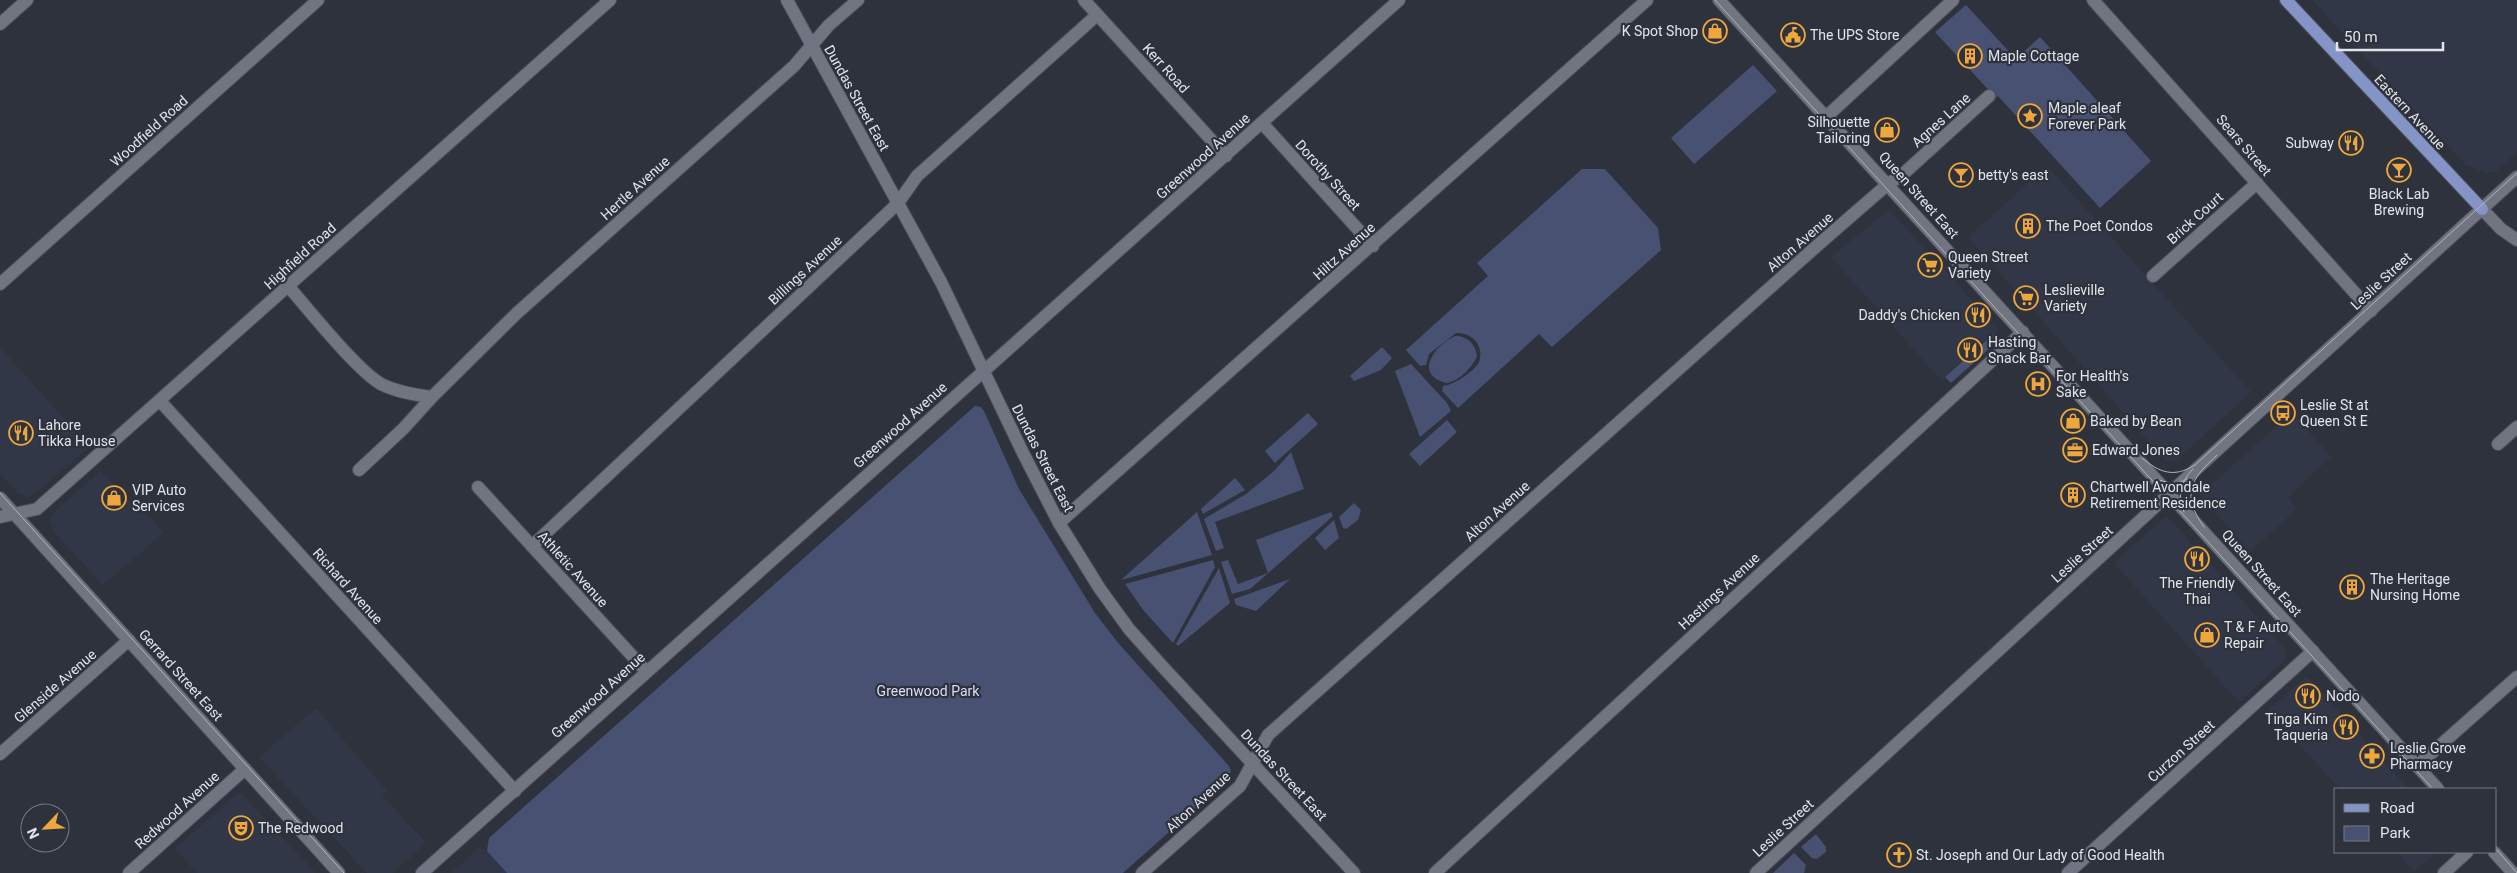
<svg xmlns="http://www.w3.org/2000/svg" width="2517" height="873" font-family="Roboto,sans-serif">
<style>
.built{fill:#323748}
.green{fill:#485171}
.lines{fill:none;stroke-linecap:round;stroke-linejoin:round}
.street-casing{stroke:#4c4f57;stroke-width:14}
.secondary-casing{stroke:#4c4f57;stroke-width:14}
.primary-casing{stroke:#4c4f57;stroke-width:14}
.street{stroke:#717581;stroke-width:12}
.secondary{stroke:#717581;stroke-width:12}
.primary{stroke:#8594c7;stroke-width:12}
.tram{stroke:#b1b3bb;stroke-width:1}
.labels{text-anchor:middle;stroke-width:4.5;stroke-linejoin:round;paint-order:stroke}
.poi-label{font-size:14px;fill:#e2e4eb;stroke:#2e323c;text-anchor:start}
.street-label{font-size:14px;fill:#e2e4eb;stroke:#2e323c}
.park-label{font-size:14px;fill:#d7dff8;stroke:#2e323c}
</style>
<rect width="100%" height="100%" fill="#2e323c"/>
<g class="built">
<polygon points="2312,0 2517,0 2517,152 2495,172 2486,173 2466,165"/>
<polygon points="2047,166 2251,392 2176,461 2167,462 1968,237"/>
<polygon points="1889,210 1999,329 1941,380 1831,257"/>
<polygon points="0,347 89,447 33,495 28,497 18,493 0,473"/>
<polygon points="2292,412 2331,457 2288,497 2297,509 2250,552 2200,495"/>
<polygon points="100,471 133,504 150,516 163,533 103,585 54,532 50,521 52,514"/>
<polygon points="2165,517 2170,519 2287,651 2286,659 2239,702 2114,563"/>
<polygon points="2307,676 2409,789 2340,789 2268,710"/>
<polygon points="316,708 387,791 382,795 426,843 393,873 367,873 259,757"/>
<polygon points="241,793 316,873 197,873 175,849 235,795"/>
<polygon points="480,847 487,851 507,873 451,873"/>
<polygon points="2396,852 2436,852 2414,872"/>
</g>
<g class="green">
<polygon points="1966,5 2016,59 2040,37 2151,161 2100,208 1998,96 1996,98 1935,32"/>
<polygon points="1753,65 1777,91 1694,164 1671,138"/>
<path d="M1582,169H1605L1658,228L1661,250L1552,347L1539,334L1458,408L1442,391L1443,386C1452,386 1475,371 1479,362C1485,345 1471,332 1456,333L1429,354L1426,365L1420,366L1406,350L1488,276L1477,263Z"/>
<polygon points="1995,333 2000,339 1951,383 1945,377"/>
<path d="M1455,336C1468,336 1475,344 1477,356C1473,367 1458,382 1446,383C1413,374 1435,345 1455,336Z"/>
<polygon points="1382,347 1392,358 1381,370 1354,381 1350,376"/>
<polygon points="1411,364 1447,403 1451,411 1420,437 1395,371"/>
<polygon points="975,406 981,407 984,411 1019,489 1095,613 1119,644 1229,766 1231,772 1223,784 1123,873 507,873 487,851 489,838"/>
<polygon points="1308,413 1318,424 1275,463 1265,451"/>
<polygon points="1447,420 1457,432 1420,466 1409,454"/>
<polygon points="1291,452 1304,489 1215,522 1224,548 1216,551 1204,519 1246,494 1274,471"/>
<polygon points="1235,478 1245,490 1203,514 1201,509"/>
<polygon points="1354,503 1361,510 1358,520 1346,529 1343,528 1339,517"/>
<polygon points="1197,512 1212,555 1121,580"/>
<polygon points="1331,512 1333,516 1250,589 1232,594 1221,562 1228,560 1238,584 1268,573 1256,540"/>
<polygon points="1334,520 1339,538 1325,550 1315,538"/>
<polygon points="1213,560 1215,567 1173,643 1144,611 1125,584"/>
<polygon points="1219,568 1230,603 1178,646 1176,644"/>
<polygon points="1290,579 1256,611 1236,605 1234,599"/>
<polygon points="1816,834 1826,847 1826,852 1817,859 1812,858 1801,847"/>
<polygon points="1794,853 1806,865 1804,873 1773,873"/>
</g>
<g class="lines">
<g class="street-casing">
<g id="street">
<polyline points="1084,0 1226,156"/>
<polyline points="2093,0 2371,311"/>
<polyline points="0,24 27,0"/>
<polyline points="1826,117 1953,0"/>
<polyline points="1262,123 1373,246"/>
<polyline points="2153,276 2257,183"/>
<polyline points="0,284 318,0"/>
<path d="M289,287C308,309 360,374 383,385C398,392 415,395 432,397"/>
<polyline points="160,401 515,791"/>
<polyline points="2498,444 2517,427"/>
<polyline points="359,470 404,428 432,397 517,313 794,66 829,25 858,0"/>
<polyline points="478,487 646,671"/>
<polyline points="0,517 37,509 610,0"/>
<polyline points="1059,523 1647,0"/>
<polyline points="532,546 876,224 898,203 917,176 1097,15"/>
<polyline points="0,754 129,640"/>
<polyline points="2417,766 2517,677"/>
<polyline points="129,873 245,769"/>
<polyline points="1142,873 1240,786 1268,735 1819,244 1888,184 1902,175 1989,96"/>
<polyline points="1435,873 2023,332"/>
<polyline points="1756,873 2170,493"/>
<polyline points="2068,873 2313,651"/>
</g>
</g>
<g class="secondary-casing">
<g id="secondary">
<polyline points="787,0 941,282 1023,453 1059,523 1100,589 1129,629 1162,666 1354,873"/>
<polyline points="1719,0 2438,789"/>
<polyline points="2482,209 2501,229 2517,240"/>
<polyline points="2170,493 2517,177"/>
<polyline points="0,498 339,873"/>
<polyline points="2494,852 2513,873"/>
<polyline points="422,873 1399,0"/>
<polyline points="2444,873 2467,852"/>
</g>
</g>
<g class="primary-casing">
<polyline id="primary" points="2286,0 2482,209"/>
</g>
<use href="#street" class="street"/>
<use href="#secondary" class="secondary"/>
<use href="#primary" class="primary"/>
<g class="tram">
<polyline points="1715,0 2433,789"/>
<path d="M2142,458C2160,473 2174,478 2195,465L2517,173"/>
<polyline points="2155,479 2174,484 2188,479"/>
<polyline points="0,493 344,873"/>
<path d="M2184,512C2177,496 2181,481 2193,469"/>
<path d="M2204,527C2181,494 2190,480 2217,455"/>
<polyline points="2496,849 2517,873"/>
</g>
</g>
<defs>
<g id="shop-ring" transform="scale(1.25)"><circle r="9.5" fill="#2e323c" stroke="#efa73d" stroke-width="1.5"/><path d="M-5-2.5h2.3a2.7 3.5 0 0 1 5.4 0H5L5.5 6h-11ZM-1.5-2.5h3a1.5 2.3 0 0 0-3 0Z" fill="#efa73d"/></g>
<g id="civic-ring" transform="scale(1.25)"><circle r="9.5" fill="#2e323c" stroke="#efa73d" stroke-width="1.5"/><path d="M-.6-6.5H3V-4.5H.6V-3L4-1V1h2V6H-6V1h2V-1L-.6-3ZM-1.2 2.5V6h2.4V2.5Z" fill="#efa73d"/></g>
<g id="building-ring" transform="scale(1.25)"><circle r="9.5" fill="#2e323c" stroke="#efa73d" stroke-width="1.5"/><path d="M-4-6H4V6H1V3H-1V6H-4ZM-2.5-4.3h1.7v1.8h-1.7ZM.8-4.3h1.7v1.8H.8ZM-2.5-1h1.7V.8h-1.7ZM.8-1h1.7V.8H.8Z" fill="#efa73d"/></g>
<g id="sight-ring" transform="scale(1.25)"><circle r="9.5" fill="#2e323c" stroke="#efa73d" stroke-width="1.5"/><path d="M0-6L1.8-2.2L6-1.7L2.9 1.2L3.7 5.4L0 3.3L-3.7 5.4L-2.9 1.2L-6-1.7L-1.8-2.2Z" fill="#efa73d"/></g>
<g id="restaurant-ring" transform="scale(1.25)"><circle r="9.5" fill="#2e323c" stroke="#efa73d" stroke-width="1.5"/><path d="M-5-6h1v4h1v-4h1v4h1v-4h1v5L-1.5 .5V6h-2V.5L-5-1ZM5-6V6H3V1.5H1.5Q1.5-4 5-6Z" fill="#efa73d"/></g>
<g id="bar-ring" transform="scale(1.25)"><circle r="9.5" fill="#2e323c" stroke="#efa73d" stroke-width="1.5"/><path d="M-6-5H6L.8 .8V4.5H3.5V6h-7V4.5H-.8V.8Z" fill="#efa73d"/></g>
<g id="supermarket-ring" transform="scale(1.25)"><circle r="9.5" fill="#2e323c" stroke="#efa73d" stroke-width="1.5"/><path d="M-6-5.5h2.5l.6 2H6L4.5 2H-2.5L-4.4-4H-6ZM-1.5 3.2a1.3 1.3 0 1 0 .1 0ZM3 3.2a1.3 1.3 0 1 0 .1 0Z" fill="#efa73d"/></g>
<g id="hospital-ring" transform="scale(1.25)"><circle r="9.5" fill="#2e323c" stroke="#efa73d" stroke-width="1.5"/><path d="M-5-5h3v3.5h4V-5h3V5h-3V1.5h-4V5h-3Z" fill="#efa73d"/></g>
<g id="bus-ring" transform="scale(1.25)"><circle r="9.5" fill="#2e323c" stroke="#efa73d" stroke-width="1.5"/><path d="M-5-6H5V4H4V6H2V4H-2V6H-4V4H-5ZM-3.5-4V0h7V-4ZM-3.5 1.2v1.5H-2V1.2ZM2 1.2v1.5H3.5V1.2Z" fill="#efa73d"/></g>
<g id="office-ring" transform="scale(1.25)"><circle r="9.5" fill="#2e323c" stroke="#efa73d" stroke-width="1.5"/><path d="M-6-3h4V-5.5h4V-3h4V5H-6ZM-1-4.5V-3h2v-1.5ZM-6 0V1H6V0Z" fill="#efa73d"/></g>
<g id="pharmacy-ring" transform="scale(1.25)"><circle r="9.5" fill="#2e323c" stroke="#efa73d" stroke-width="1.5"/><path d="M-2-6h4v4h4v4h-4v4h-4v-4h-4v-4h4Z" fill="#efa73d"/></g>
<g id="theatre-ring" transform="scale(1.25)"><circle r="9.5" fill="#2e323c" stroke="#efa73d" stroke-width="1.5"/><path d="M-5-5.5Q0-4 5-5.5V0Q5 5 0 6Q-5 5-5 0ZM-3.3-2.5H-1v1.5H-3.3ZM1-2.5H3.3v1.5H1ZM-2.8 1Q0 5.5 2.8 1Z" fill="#efa73d"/></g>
<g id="church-ring" transform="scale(1.25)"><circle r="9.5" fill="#2e323c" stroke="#efa73d" stroke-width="1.5"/><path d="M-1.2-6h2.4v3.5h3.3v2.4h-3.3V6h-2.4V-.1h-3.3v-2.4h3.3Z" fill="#efa73d"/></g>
</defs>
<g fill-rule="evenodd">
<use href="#shop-ring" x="1715" y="31"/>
<use href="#civic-ring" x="1793" y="35"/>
<use href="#building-ring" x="1970" y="56"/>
<use href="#sight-ring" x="2030" y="116"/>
<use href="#shop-ring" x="1887" y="130"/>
<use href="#restaurant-ring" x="2351" y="143"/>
<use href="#bar-ring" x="2399" y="170"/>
<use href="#bar-ring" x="1961" y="175"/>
<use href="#building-ring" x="2028" y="226"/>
<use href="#supermarket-ring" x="1930" y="265"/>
<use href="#supermarket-ring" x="2026" y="298"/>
<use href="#restaurant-ring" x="1978" y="315"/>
<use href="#restaurant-ring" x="1970" y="350"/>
<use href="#hospital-ring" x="2038" y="384"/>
<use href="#bus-ring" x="2283" y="413"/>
<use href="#shop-ring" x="2073" y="421"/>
<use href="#restaurant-ring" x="21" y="433"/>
<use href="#office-ring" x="2075" y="450"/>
<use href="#building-ring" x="2073" y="495"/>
<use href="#shop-ring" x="114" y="498"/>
<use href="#restaurant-ring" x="2197" y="559"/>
<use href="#building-ring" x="2352" y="587"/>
<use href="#shop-ring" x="2207" y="635"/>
<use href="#restaurant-ring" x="2308" y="696"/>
<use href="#restaurant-ring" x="2346" y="727"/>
<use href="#pharmacy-ring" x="2372" y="756"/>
<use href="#theatre-ring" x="241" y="828"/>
<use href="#church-ring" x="1899" y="855"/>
</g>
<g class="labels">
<g class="poi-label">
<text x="1698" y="36" text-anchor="end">K Spot Shop</text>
<text x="1810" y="40">The UPS Store</text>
<text x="1988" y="61">Maple Cottage</text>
<text x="2048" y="113">Maple aleaf<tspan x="2048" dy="16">Forever Park</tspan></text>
<text x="1870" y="127" text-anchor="end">Silhouette<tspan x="1870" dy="16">Tailoring</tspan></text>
<text x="2334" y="148" text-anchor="end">Subway</text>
<text x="1978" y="180">betty's east</text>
<text x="2399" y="199" text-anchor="middle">Black Lab<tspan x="2399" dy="16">Brewing</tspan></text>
<text x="2046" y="231">The Poet Condos</text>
<text x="1948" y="262">Queen Street<tspan x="1948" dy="16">Variety</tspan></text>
<text x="2044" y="295">Leslieville<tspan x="2044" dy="16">Variety</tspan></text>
<text x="1960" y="320" text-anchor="end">Daddy's Chicken</text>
<text x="1988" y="347">Hasting<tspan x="1988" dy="16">Snack Bar</tspan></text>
<text x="2056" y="381">For Health's<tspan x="2056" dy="16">Sake</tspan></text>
<text x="2300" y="410">Leslie St at<tspan x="2300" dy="16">Queen St E</tspan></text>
<text x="2090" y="426">Baked by Bean</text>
<text x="38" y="430">Lahore<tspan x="38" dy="16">Tikka House</tspan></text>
<text x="2092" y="455">Edward Jones</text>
<text x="2090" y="492">Chartwell Avondale<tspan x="2090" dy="16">Retirement Residence</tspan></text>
<text x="132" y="495">VIP Auto<tspan x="132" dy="16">Services</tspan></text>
<text x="2370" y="584">The Heritage<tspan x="2370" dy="16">Nursing Home</tspan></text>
<text x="2197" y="588" text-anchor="middle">The Friendly<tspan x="2197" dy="16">Thai</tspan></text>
<text x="2224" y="632">T &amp; F Auto<tspan x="2224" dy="16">Repair</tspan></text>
<text x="2326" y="701">Nodo</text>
<text x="2328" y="724" text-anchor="end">Tinga Kim<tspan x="2328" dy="16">Taqueria</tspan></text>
<text x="2390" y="753">Leslie Grove<tspan x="2390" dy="16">Pharmacy</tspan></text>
<text x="258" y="833">The Redwood</text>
<text x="1916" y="860">St. Joseph and Our Lady of Good Health</text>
</g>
<g class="street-label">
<text transform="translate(1166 68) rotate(48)" y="5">Kerr Road</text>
<text transform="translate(857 98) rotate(61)" y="5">Dundas Street East</text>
<text transform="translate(2410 112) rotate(47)" y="5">Eastern Avenue</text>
<text transform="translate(1941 120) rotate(-42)" y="5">Agnes Lane</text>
<text transform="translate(149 131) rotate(-42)" y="5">Woodfield Road</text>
<text transform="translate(2244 145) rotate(49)" y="5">Sears Street</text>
<text transform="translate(1203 156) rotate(-42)" y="5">Greenwood Avenue</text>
<text transform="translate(1328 175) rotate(48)" y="5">Dorothy Street</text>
<text transform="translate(635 188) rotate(-42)" y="5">Hertle Avenue</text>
<text transform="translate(1919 195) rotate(48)" y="5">Queen Street East</text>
<text transform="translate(2195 218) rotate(-42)" y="5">Brick Court</text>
<text transform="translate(1800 242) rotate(-41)" y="5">Alton Avenue</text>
<text transform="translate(1344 251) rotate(-42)" y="5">Hiltz Avenue</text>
<text transform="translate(300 256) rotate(-42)" y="5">Highfield Road</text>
<text transform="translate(805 270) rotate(-43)" y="5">Billings Avenue</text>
<text transform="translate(2381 281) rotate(-43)" y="5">Leslie Street</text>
<text transform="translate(900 425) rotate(-42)" y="5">Greenwood Avenue</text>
<text transform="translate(1043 458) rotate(63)" y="5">Dundas Street East</text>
<text transform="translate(1497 511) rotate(-42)" y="5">Alton Avenue</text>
<text transform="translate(2082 554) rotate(-42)" y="5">Leslie Street</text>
<text transform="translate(573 569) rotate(48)" y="5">Athletic Avenue</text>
<text transform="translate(2262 573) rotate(48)" y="5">Queen Street East</text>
<text transform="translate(348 586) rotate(48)" y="5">Richard Avenue</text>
<text transform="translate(1719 591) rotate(-43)" y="5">Hastings Avenue</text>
<text transform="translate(181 675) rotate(48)" y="5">Gerrard Street East</text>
<text transform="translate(55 686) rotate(-41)" y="5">Glenside Avenue</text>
<text transform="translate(598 695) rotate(-42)" y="5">Greenwood Avenue</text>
<text transform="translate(2181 751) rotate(-42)" y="5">Curzon Street</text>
<text transform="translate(1284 775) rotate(47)" y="5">Dundas Street East</text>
<text transform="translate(1198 802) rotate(-43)" y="5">Alton Avenue</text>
<text transform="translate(177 810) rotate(-42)" y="5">Redwood Avenue</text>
<text transform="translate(1783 828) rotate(-43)" y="5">Leslie Street</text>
</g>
<g class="park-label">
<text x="928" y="696">Greenwood Park</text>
</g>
</g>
<rect x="2334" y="788" width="162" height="65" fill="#2e323c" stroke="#767982"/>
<rect x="2344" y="804" width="25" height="8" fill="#8594c7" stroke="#767982"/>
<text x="2380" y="813" font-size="15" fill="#e2e4eb">Road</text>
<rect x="2344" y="826" width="25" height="15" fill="#485171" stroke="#767982"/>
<text x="2380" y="838" font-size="15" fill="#e2e4eb">Park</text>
<g transform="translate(45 828) rotate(245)"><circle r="24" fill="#2e323c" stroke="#767982"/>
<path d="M0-4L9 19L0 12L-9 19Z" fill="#efa73d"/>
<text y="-8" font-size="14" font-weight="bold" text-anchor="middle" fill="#e2e4eb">N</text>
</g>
<path d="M2337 42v8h106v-8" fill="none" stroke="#e2e4eb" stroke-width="2.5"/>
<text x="2344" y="42" font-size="15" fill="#e2e4eb" stroke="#2e323c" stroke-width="4" paint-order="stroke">50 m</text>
</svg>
